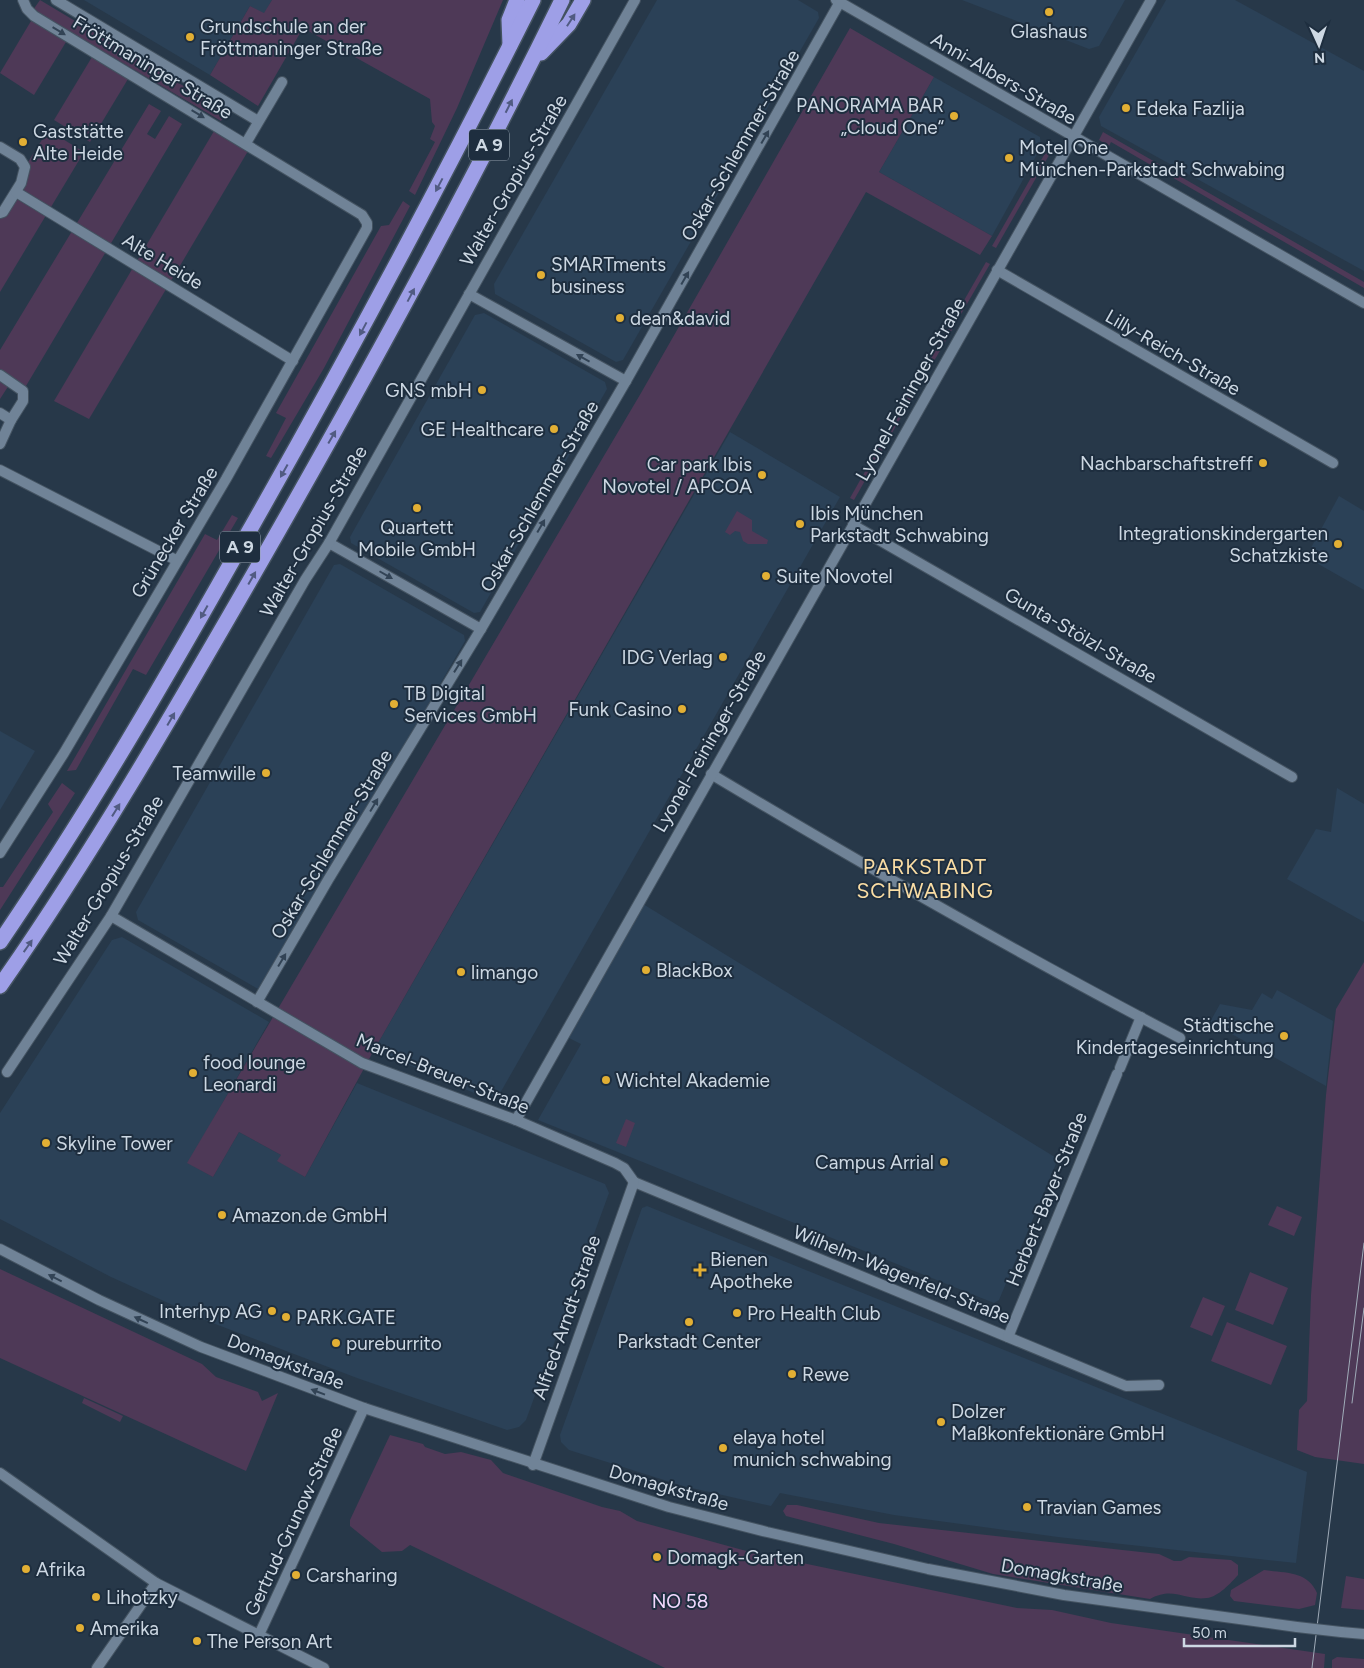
<svg xmlns="http://www.w3.org/2000/svg" width="1364" height="1668" font-family="Figtree,sans-serif">
<style>
.built{fill:#2b4157}
.green{fill:#4e3957}
.lines{fill:none;stroke-linecap:round;stroke-linejoin:round}
.minor-casing{stroke:#445361;stroke-width:12}
.tertiary-casing{stroke:#445361;stroke-width:12}
.motorway-casing{stroke:#445361;stroke-width:18}
.minor{stroke:#708397;stroke-width:10}
.tertiary{stroke:#708397;stroke-width:10}
.motorway{stroke:#9e9fe7;stroke-width:15}
.tram{stroke:#a0acb9;stroke-width:1}
.tertiary-bridge-casing{stroke:#445361;stroke-width:12;stroke-linecap:butt}
.tertiary-bridge{stroke:#708397;stroke-width:10}
.oneway{fill:#515b82}
.oneway2{fill:#324355}
.poi-dot{fill:#e2af34;stroke:#1e2e3f;stroke-width:2}
.labels{text-anchor:middle;stroke-width:4;stroke-linejoin:round;paint-order:stroke}
.shield{fill:#1e2e3f;stroke:#98a5b2;stroke-width:1}
.shield-label{font-size:18px;font-weight:bold;fill:#cdd8e3}
.poi-label{font-size:19px;fill:#cdd8e3;stroke:#1e2e3f;text-anchor:start}
.street-label{font-size:19px;fill:#cdd8e3;stroke:#1e2e3f}
.park-label{font-size:19px;fill:#f3d9fe;stroke:#1e2e3f}
.quarter-label{font-size:21px;letter-spacing:1px;fill:#fadda4;stroke:#1e2e3f}
</style>
<rect width="100%" height="100%" fill="#273849"/>
<g class="built">
<polygon points="84,0 272,0 264,14 250,6 210,75"/>
<polygon points="657,0 798,0 818,12 819,18 623,360 616,362 495,294 494,284"/>
<polygon points="962,0 1125,0 1099,46 1089,49"/>
<polygon points="1166,0 1235,0 1364,71 1364,271 1101,126 1099,117"/>
<polygon points="934,77 1040,137 1041,147 992,236 879,172"/>
<polygon points="484,313 605,382 607,389 480,612 474,613 351,543 350,537 475,315"/>
<polygon points="730,432 840,497 495,1102 374,1050"/>
<polygon points="1339,496 1364,511 1364,590 1306,557"/>
<polygon points="340,564 464,635 465,641 265,987 258,989 138,920 136,912 334,565"/>
<polygon points="0,731 35,751 0,810"/>
<polygon points="1337,788 1364,804 1364,922 1287,879 1316,829 1331,832"/>
<polygon points="643,904 1058,1159 999,1300 994,1303 538,1120 581,1044 569,1038"/>
<polygon points="122,937 269,1022 188,1163 213,1177 239,1132 281,1155 278,1161 305,1177 357,1083 605,1184 609,1193 526,1420 519,1427 507,1430 357,1378 210,1322 111,1277 0,1219 0,1113 112,940"/>
<polygon points="1277,990 1333,1021 1326,1086 1210,1022 1220,1004 1252,1010 1262,993 1272,999"/>
<polygon points="647,1206 1307,1472 1296,1563 1058,1537 894,1515 780,1493 771,1506 683,1486 569,1450 561,1442 560,1435 642,1208"/>
</g>
<g class="green">
<polygon points="40,0 212,103 224,116 221,121 33,10"/>
<polygon points="272,0 503,0 457,108 415,195 409,191 435,142 430,139 435,126 432,122 430,99 303,28 258,106 210,75 250,6 264,13"/>
<polygon points="34,16 69,37 34,95 0,73"/>
<polygon points="850,28 934,77 879,172 992,236 980,255 866,192 374,1050 305,1177 277,1161 281,1155 239,1132 213,1177 187,1163 641,393"/>
<polygon points="95,52 131,74 90,142 54,120"/>
<polygon points="149,104 161,111 147,134 155,139 169,116 182,124 23,391 11,382 0,399 0,350"/>
<polygon points="217,126 251,146 89,419 54,401"/>
<polygon points="48,130 84,152 0,292 0,217 25,167"/>
<polygon points="1103,132 1364,282 1364,288 1111,142 1109,146 1099,140"/>
<polygon points="1048,148 1052,150 996,248 992,246"/>
<polygon points="403,201 410,206 324,368 271,458 266,456 286,418 276,413 381,226 389,225"/>
<polygon points="986,262 990,264 930,368 927,365"/>
<polygon points="913,387 917,389 854,500 850,498"/>
<polygon points="737,511 752,520 752,531 768,540 767,544 748,544 743,541 740,532 735,531 730,535 725,532"/>
<polygon points="232,515 238,518 146,675 133,669 76,770 67,771 205,534 217,540"/>
<polygon points="62,783 75,793 0,910 0,887 3,887 53,812 48,804"/>
<polygon points="1364,962 1364,1464 1315,1457 1297,1450 1299,1410 1307,1401 1311,1295 1326,1095 1336,1009"/>
<polygon points="626,1119 635,1123 626,1147 616,1143"/>
<polygon points="1277,1206 1302,1217 1294,1236 1268,1225"/>
<polygon points="0,1269 202,1364 216,1377 258,1392 262,1401 278,1393 246,1471 0,1358"/>
<polygon points="1250,1272 1288,1288 1273,1325 1235,1310"/>
<polygon points="1203,1297 1225,1306 1212,1336 1190,1327"/>
<polygon points="1227,1322 1287,1346 1271,1385 1211,1361"/>
<polygon points="84,1398 123,1416 120,1422 82,1403"/>
<polygon points="390,1435 423,1444 425,1447 445,1454 461,1452 491,1460 503,1473 602,1507 620,1511 637,1521 750,1552 1017,1608 1052,1610 1111,1623 1325,1654 1324,1668 665,1668 410,1545 402,1551 382,1552 350,1526 350,1520"/>
<path d="M787,1505H797L879,1523L1159,1554L1174,1561H1181L1189,1557L1231,1560L1238,1565V1575C1231,1583 1218,1597 1207,1598C1184,1601 1174,1586 1150,1599L993,1574L894,1544L786,1516L783,1511Z"/>
<path d="M1264,1570C1285,1573 1308,1571 1317,1593L1315,1605L1299,1609L1234,1601L1230,1596L1231,1590Z"/>
<polygon points="1346,1576 1364,1579 1364,1610 1341,1608"/>
<polygon points="1337,1657 1364,1659 1364,1668 1332,1668 1332,1660"/>
</g>
<g class="lines">
<g class="minor-casing">
<g id="minor">
<polyline points="56,0 258,121"/>
<polyline points="836,0 1364,303"/>
<polyline points="246,143 282,82"/>
<polyline points="0,147 20,159 25,167 21,183 3,212 0,213"/>
<polyline points="16,192 293,361"/>
<polyline points="997,270 1333,463"/>
<polyline points="469,294 626,381"/>
<polyline points="0,375 23,391 23,401 11,420 0,413"/>
<polyline points="0,444 11,420"/>
<polyline points="0,470 176,560"/>
<polyline points="853,525 1292,777"/>
<polyline points="329,543 481,629"/>
<path d="M711,774C865,866 1021,955 1180,1038"/>
<polyline points="0,853 64,753 226,479 367,228 367,223 362,215 34,16 27,9 23,0"/>
<polyline points="111,916 362,1063 516,1120 615,1163 624,1168 634,1182"/>
<polyline points="257,1002 328,880 481,629 626,381 841,0"/>
<polyline points="1120,1068 1141,1017"/>
<polyline points="7,1072 111,916 305,580 329,543 635,0"/>
<polyline points="516,1120 1151,0"/>
<polyline points="634,1182 1126,1386 1159,1385"/>
<polyline points="1008,1337 1117,1074"/>
<polyline points="533,1465 634,1182"/>
<polyline points="0,1473 156,1583 324,1668"/>
<polyline points="258,1637 364,1408"/>
<polyline points="97,1668 156,1583"/>
</g>
</g>
<g class="tertiary-casing">
<g id="tertiary">
<polyline points="0,1249 99,1300 201,1347 364,1408 669,1507 767,1532 928,1569 1064,1595 1297,1627"/>
<polyline points="1341,1632 1364,1634"/>
</g>
</g>
<g class="motorway-casing">
<g id="motorway">
<polyline points="510,45 509,20 517,0"/>
<polyline points="541,53 569,24 583,0"/>
<path d="M0,942C90,810 170,672 248,533C348,357 443,180 533,0"/>
<path d="M0,986C95,850 177,707 260,563C366,378 468,192 562,0"/>
</g>
</g>
<use href="#minor" class="minor"/>
<use href="#tertiary" class="tertiary"/>
<use href="#motorway" class="motorway"/>
<g class="tram">
<polyline points="1352,1403 1364,1308"/>
<polyline points="1312,1668 1364,1243"/>
</g>
<g class="tertiary-bridge-casing">
<polyline id="tertiary-bridge" points="1297,1627 1341,1632"/>
</g>
<use href="#tertiary-bridge" class="tertiary-bridge"/>
</g>
<defs><path id="oneway-solid" d="M-6-.8H1V-3.2L6.5 0L1 3.2V.8H-6Z" transform="scale(1.25)"/></defs>
<g class="oneway">
<use href="#oneway-solid" transform="translate(571 20) rotate(-57)"/>
<use href="#oneway-solid" transform="translate(509 106) rotate(-63)"/>
<use href="#oneway-solid" transform="translate(439 185) rotate(118)"/>
<use href="#oneway-solid" transform="translate(411 295) rotate(-62)"/>
<use href="#oneway-solid" transform="translate(363 329) rotate(118)"/>
<use href="#oneway-solid" transform="translate(332 437) rotate(-60)"/>
<use href="#oneway-solid" transform="translate(284 471) rotate(119)"/>
<use href="#oneway-solid" transform="translate(252 578) rotate(-60)"/>
<use href="#oneway-solid" transform="translate(204 612) rotate(119)"/>
<use href="#oneway-solid" transform="translate(171 719) rotate(-60)"/>
<use href="#oneway-solid" transform="translate(116 810) rotate(-58)"/>
<use href="#oneway-solid" transform="translate(28 946) rotate(-55)"/>
</g>
<g class="oneway2">
<use href="#oneway-solid" transform="translate(59 31) rotate(31)"/>
<use href="#oneway-solid" transform="translate(198 114) rotate(31)"/>
<use href="#oneway-solid" transform="translate(765 137) rotate(-60)"/>
<use href="#oneway-solid" transform="translate(685 278) rotate(-60)"/>
<use href="#oneway-solid" transform="translate(583 358) rotate(-151)"/>
<use href="#oneway-solid" transform="translate(541 526) rotate(-60)"/>
<use href="#oneway-solid" transform="translate(386 575) rotate(30)"/>
<use href="#oneway-solid" transform="translate(458 666) rotate(-58)"/>
<use href="#oneway-solid" transform="translate(374 805) rotate(-59)"/>
<use href="#oneway-solid" transform="translate(282 960) rotate(-59)"/>
<use href="#oneway-solid" transform="translate(55 1278) rotate(-153)"/>
<use href="#oneway-solid" transform="translate(141 1320) rotate(-155)"/>
<use href="#oneway-solid" transform="translate(318 1392) rotate(-159)"/>
</g>
<g class="poi-dot">
<circle cx="1049" cy="12" r="5"/>
<circle cx="190" cy="37" r="5"/>
<circle cx="1126" cy="108" r="5"/>
<circle cx="954" cy="116" r="5"/>
<circle cx="23" cy="142" r="5"/>
<circle cx="1009" cy="158" r="5"/>
<circle cx="541" cy="275" r="5"/>
<circle cx="620" cy="318" r="5"/>
<circle cx="482" cy="390" r="5"/>
<circle cx="554" cy="429" r="5"/>
<circle cx="1263" cy="463" r="5"/>
<circle cx="762" cy="475" r="5"/>
<circle cx="417" cy="508" r="5"/>
<circle cx="800" cy="524" r="5"/>
<circle cx="1338" cy="544" r="5"/>
<circle cx="766" cy="576" r="5"/>
<circle cx="723" cy="657" r="5"/>
<circle cx="394" cy="704" r="5"/>
<circle cx="682" cy="709" r="5"/>
<circle cx="266" cy="773" r="5"/>
<circle cx="646" cy="970" r="5"/>
<circle cx="461" cy="972" r="5"/>
<circle cx="1284" cy="1036" r="5"/>
<circle cx="193" cy="1073" r="5"/>
<circle cx="606" cy="1080" r="5"/>
<circle cx="46" cy="1143" r="5"/>
<circle cx="944" cy="1162" r="5"/>
<circle cx="222" cy="1215" r="5"/>
<path d="M697.5 1262.5h5v5h5v5h-5v5h-5v-5h-5v-5h5z"/>
<circle cx="272" cy="1311" r="5"/>
<circle cx="737" cy="1313" r="5"/>
<circle cx="286" cy="1317" r="5"/>
<circle cx="689" cy="1322" r="5"/>
<circle cx="336" cy="1343" r="5"/>
<circle cx="792" cy="1374" r="5"/>
<circle cx="941" cy="1422" r="5"/>
<circle cx="723" cy="1448" r="5"/>
<circle cx="1027" cy="1507" r="5"/>
<circle cx="657" cy="1557" r="5"/>
<circle cx="26" cy="1569" r="5"/>
<circle cx="296" cy="1575" r="5"/>
<circle cx="96" cy="1597" r="5"/>
<circle cx="80" cy="1628" r="5"/>
<circle cx="197" cy="1641" r="5"/>
</g>
<g class="labels">
<g class="shield">
<rect x="469" y="129.5" width="40" height="31" rx="4"/>
<rect x="220" y="531.5" width="40" height="31" rx="4"/>
</g>
<g class="shield-label">
<text x="489" y="151">A 9</text>
<text x="240" y="553">A 9</text>
</g>
<g class="poi-label">
<text x="200" y="33">Grundschule an der<tspan x="200" dy="22">Fröttmaninger Straße</tspan></text>
<text x="1049" y="38" text-anchor="middle">Glashaus</text>
<text x="944" y="112" text-anchor="end">PANORAMA BAR<tspan x="944" dy="22">„Cloud One“</tspan></text>
<text x="1136" y="115">Edeka Fazlija</text>
<text x="33" y="138">Gaststätte<tspan x="33" dy="22">Alte Heide</tspan></text>
<text x="1019" y="154">Motel One<tspan x="1019" dy="22">München-Parkstadt Schwabing</tspan></text>
<text x="551" y="271">SMARTments<tspan x="551" dy="22">business</tspan></text>
<text x="630" y="325">dean&amp;david</text>
<text x="472" y="397" text-anchor="end">GNS mbH</text>
<text x="544" y="436" text-anchor="end">GE Healthcare</text>
<text x="1253" y="470" text-anchor="end">Nachbarschaftstreff</text>
<text x="752" y="471" text-anchor="end">Car park Ibis<tspan x="752" dy="22">Novotel / APCOA</tspan></text>
<text x="810" y="520">Ibis München<tspan x="810" dy="22">Parkstadt Schwabing</tspan></text>
<text x="417" y="534" text-anchor="middle">Quartett<tspan x="417" dy="22">Mobile GmbH</tspan></text>
<text x="1328" y="540" text-anchor="end">Integrationskindergarten<tspan x="1328" dy="22">Schatzkiste</tspan></text>
<text x="776" y="583">Suite Novotel</text>
<text x="713" y="664" text-anchor="end">IDG Verlag</text>
<text x="404" y="700">TB Digital<tspan x="404" dy="22">Services GmbH</tspan></text>
<text x="672" y="716" text-anchor="end">Funk Casino</text>
<text x="256" y="780" text-anchor="end">Teamwille</text>
<text x="656" y="977">BlackBox</text>
<text x="471" y="979">limango</text>
<text x="1274" y="1032" text-anchor="end">Städtische<tspan x="1274" dy="22">Kindertageseinrichtung</tspan></text>
<text x="203" y="1069">food lounge<tspan x="203" dy="22">Leonardi</tspan></text>
<text x="616" y="1087">Wichtel Akademie</text>
<text x="56" y="1150">Skyline Tower</text>
<text x="934" y="1169" text-anchor="end">Campus Arrial</text>
<text x="232" y="1222">Amazon.de GmbH</text>
<text x="710" y="1266">Bienen<tspan x="710" dy="22">Apotheke</tspan></text>
<text x="262" y="1318" text-anchor="end">Interhyp AG</text>
<text x="747" y="1320">Pro Health Club</text>
<text x="296" y="1324">PARK.GATE</text>
<text x="689" y="1348" text-anchor="middle">Parkstadt Center</text>
<text x="346" y="1350">pureburrito</text>
<text x="802" y="1381">Rewe</text>
<text x="951" y="1418">Dolzer<tspan x="951" dy="22">Maßkonfektionäre GmbH</tspan></text>
<text x="733" y="1444">elaya hotel<tspan x="733" dy="22">munich schwabing</tspan></text>
<text x="1037" y="1514">Travian Games</text>
<text x="667" y="1564">Domagk-Garten</text>
<text x="36" y="1576">Afrika</text>
<text x="306" y="1582">Carsharing</text>
<text x="106" y="1604">Lihotzky</text>
<text x="90" y="1635">Amerika</text>
<text x="207" y="1648">The Person Art</text>
</g>
<g class="street-label">
<text transform="translate(153 67) rotate(31)" y="7">Fröttmaninger Straße</text>
<text transform="translate(1004 78) rotate(30)" y="7">Anni-Albers-Straße</text>
<text transform="translate(740 145) rotate(-60)" y="7">Oskar-Schlemmer-Straße</text>
<text transform="translate(513 180) rotate(-60)" y="7">Walter-Gropius-Straße</text>
<text transform="translate(163 261) rotate(31)" y="7">Alte Heide</text>
<text transform="translate(1173 352) rotate(30)" y="7">Lilly-Reich-Straße</text>
<text transform="translate(910 389) rotate(-61)" y="7">Lyonel-Feininger-Straße</text>
<text transform="translate(539 496) rotate(-60)" y="7">Oskar-Schlemmer-Straße</text>
<text transform="translate(313 531) rotate(-60)" y="7">Walter-Gropius-Straße</text>
<text transform="translate(174 532) rotate(-59)" y="7">Grünecker Straße</text>
<text transform="translate(1081 635) rotate(30)" y="7">Gunta-Stölzl-Straße</text>
<text transform="translate(709 741) rotate(-60)" y="7">Lyonel-Feininger-Straße</text>
<text transform="translate(331 844) rotate(-59)" y="7">Oskar-Schlemmer-Straße</text>
<text transform="translate(108 880) rotate(-59)" y="7">Walter-Gropius-Straße</text>
<text transform="translate(443 1073) rotate(22)" y="7">Marcel-Breuer-Straße</text>
<text transform="translate(1046 1199) rotate(-68)" y="7">Herbert-Bayer-Straße</text>
<text transform="translate(902 1274) rotate(22)" y="7">Wilhelm-Wagenfeld-Straße</text>
<text transform="translate(566 1317) rotate(-71)" y="7">Alfred-Arndt-Straße</text>
<text transform="translate(286 1361) rotate(21)" y="7">Domagkstraße</text>
<text transform="translate(669 1487) rotate(16)" y="7">Domagkstraße</text>
<text transform="translate(293 1521) rotate(-65)" y="7">Gertrud-Grunow-Straße</text>
<text transform="translate(1062 1575) rotate(10)" y="7">Domagkstraße</text>
</g>
<g class="park-label">
<text x="680" y="1608">NO 58</text>
</g>
<g class="quarter-label">
<text x="925" y="874">PARKSTADT<tspan x="925" dy="24">SCHWABING</tspan></text>
</g>
</g>
<g transform="translate(1319 45) rotate(177)" stroke="#1e2e3f" stroke-width="4" paint-order="stroke">
<path d="M0-4L9 19L0 12L-9 19Z" fill="#cdd8e3"/>
<text y="-8" font-size="14" font-weight="bold" text-anchor="middle" fill="#cdd8e3">N</text>
</g>
<path d="M1184 1638v8h111v-8" fill="none" stroke="#cdd8e3" stroke-width="2.5"/>
<text x="1192" y="1638" font-size="15" fill="#cdd8e3" stroke="#1e2e3f" stroke-width="4" paint-order="stroke">50 m</text>
</svg>
